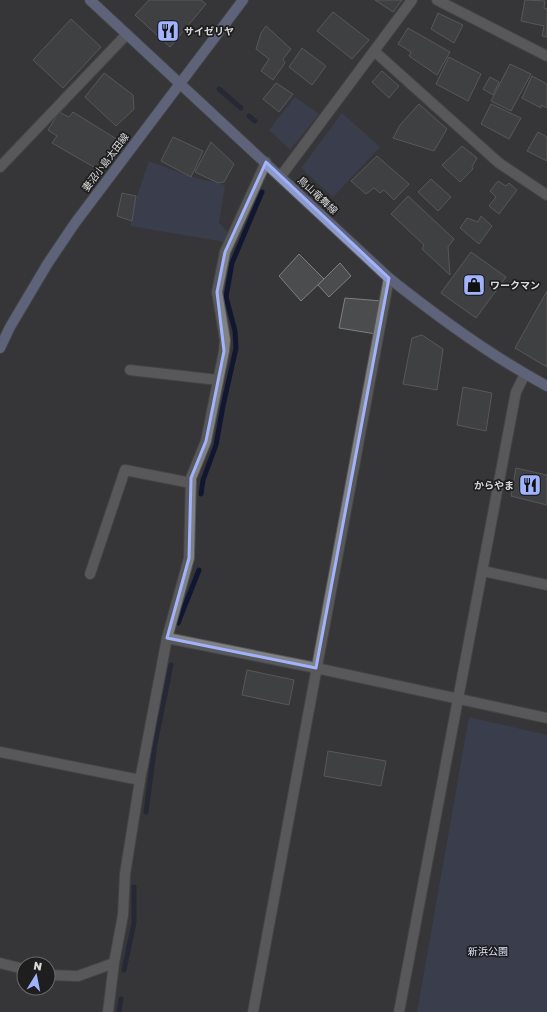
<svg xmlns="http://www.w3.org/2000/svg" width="547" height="1012" font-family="'Golos Text','Noto Sans JP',sans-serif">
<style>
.green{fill:#3e4562}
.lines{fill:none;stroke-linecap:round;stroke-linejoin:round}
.stream{stroke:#121731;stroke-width:5}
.building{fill:#4b4c4e;stroke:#7f7f82}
.minor-casing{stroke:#525355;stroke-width:12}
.major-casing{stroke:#525355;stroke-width:12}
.minor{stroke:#808184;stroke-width:10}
.major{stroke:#8e9ac9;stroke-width:10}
.marked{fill:none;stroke:#a1b3fd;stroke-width:3;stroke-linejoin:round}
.labels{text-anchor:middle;stroke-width:3.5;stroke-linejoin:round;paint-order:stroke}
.poi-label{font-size:10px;font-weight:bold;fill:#dadadc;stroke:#1e1e1f;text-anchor:start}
.street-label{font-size:10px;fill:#dadadc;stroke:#1e1e1f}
.park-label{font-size:10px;fill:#dce3fb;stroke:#1e1e1f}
</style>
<rect width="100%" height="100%" fill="#363639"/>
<g class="green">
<polygon points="295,97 319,114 290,150 269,130"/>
<polygon points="342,113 380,147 333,197 301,168"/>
<polygon points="149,161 191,177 225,185 219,223 229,233 225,242 130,226 138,193"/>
<polygon points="469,717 547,735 547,1012 417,1012"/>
</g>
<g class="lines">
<g class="stream">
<polyline points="219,89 241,108"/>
<polyline points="249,116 255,121"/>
<polyline points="201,494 203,480 216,445 223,406 236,348 235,331 226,297 232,263 262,192"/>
<polyline points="178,623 199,570"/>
<polyline points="146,812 155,744 171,665"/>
<polyline points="124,970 134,923 134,887"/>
<polyline points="119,1012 121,999"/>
</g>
</g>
<g class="building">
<polygon points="149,0 201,0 206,4 170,47 135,15"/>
<polygon points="375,0 402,0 393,12"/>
<polygon points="525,0 545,1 544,8 547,9 547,37 542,36 544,26 521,21"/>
<polygon points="333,12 369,40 352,59 317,31"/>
<polygon points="438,13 463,25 454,43 431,29"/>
<polygon points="71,19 101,47 63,88 33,60"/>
<polygon points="266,26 291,49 283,59 285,63 273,80 261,71 269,59 256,49 261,33"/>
<polygon points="408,28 450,52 437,75 409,56 411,52 398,44"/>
<polygon points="302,48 326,66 312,85 289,67"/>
<polygon points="449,57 481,74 468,101 436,84"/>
<polygon points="510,64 531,74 511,111 491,101"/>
<polygon points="382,71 399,86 389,98 372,82"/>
<polygon points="104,73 133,95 134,109 116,126 85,97"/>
<polygon points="532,76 547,84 547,108 541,105 541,108 522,98"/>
<polygon points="490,77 499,82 493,95 483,89"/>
<polygon points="276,83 293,94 279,112 263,99"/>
<polygon points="419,104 447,129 434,151 393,138 400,125"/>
<polygon points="491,104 521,118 509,139 481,124"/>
<polygon points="59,112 69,117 73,112 118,140 99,170 52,143 57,136 48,130"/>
<polygon points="538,132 547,137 547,161 527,151"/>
<polygon points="173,137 203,151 191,177 161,161"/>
<polygon points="211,142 234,164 224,182 218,183 195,172"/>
<polygon points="462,146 477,158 472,167 473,169 460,182 442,165"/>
<polygon points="377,156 409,184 394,200 384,190 380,193 374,188 366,194 351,181"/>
<polygon points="431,179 451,197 438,211 418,192"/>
<polygon points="498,181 506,186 509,183 517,190 499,214 489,206 496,197 490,191"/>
<polygon points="122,193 136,196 132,221 117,216"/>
<polygon points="408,196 454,239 448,247 450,275 422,249 424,245 391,214"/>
<polygon points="481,216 492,226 479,244 460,228 467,218 478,222"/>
<polygon points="471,252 506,277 476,318 441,293"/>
<polygon points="299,254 324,279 301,301 279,276"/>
<polygon points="340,263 351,276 329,297 318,285"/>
<polygon points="547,291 547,367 515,348"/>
<polygon points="345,298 382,301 376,334 339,328"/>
<polygon points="422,335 443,349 437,390 403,384 412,338"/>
<polygon points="463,387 492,393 486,431 457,425"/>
<polygon points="516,468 547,475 547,505 511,496"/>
<polygon points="247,670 294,680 289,705 242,695"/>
<polygon points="328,751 386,761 381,786 324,776"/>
</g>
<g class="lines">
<g class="minor-casing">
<g id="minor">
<polyline points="437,0 547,56"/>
<polyline points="374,51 499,163 547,195"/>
<polyline points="0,167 127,34"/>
<polyline points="281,176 412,0"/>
<polyline points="130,370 218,380"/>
<polyline points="483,571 547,585"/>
<polyline points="90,574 125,470 191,483"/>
<polyline points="167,638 316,668 547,718"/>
<polyline points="0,752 140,780"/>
<polyline points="0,963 24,969"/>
<polyline points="48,975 78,976 114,963"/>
<polyline points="108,1012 114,963 123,915 125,874 140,780 167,638 189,558 191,478 206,441 224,351 225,340 217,292 225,252 266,162"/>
<polyline points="253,1012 389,278"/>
<polyline points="399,1012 514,402 516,392 525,374"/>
</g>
</g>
<g class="major-casing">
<g id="major">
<path d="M90,0L389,278C439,318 491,356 547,386"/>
<polyline points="0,348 10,327 48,263 75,223 243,0"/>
</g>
</g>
<use href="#minor" class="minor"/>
<use href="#major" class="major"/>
</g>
<path d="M0 0H547V1012H0ZM266,162L389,278L316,668L167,638L189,558L191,478L206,441L224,351L217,292L225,252Z" fill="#363639" fill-opacity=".55" fill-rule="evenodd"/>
<path class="marked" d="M266,162L389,278L316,668L167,638L189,558L191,478L206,441L224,351L217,292L225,252Z"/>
<defs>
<g id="restaurant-square" transform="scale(1.15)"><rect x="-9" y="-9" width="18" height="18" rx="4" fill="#a1b3fd" stroke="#1e1e1f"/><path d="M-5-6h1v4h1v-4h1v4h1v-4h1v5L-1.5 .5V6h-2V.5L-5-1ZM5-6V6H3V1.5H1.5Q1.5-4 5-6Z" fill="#111"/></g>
<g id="shop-square" transform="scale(1.15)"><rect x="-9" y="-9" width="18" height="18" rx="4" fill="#a1b3fd" stroke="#1e1e1f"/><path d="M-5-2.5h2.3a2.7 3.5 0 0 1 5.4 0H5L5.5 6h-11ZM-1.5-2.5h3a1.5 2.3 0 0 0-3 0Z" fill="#111"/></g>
</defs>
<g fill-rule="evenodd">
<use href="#restaurant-square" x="168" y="31"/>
<use href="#shop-square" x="474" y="285"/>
<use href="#restaurant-square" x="530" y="485"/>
</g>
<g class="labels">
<g class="poi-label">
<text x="184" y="35">サイゼリヤ</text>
<text x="490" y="289">ワークマン</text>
<text x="514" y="489" text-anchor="end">からやま</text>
</g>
<g class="street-label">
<text transform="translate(105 162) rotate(-53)" y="4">妻沼小島太田線</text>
<text transform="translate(318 195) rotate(43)" y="4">鳥山竜舞線</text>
</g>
<g class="park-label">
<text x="488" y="955">新浜公園</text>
</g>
</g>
<g transform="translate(36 976) rotate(10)"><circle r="19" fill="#1e1e1f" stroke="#69696b"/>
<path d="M0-3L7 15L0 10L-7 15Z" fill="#a1b3fd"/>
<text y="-6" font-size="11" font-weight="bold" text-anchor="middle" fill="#dadadc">N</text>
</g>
</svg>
